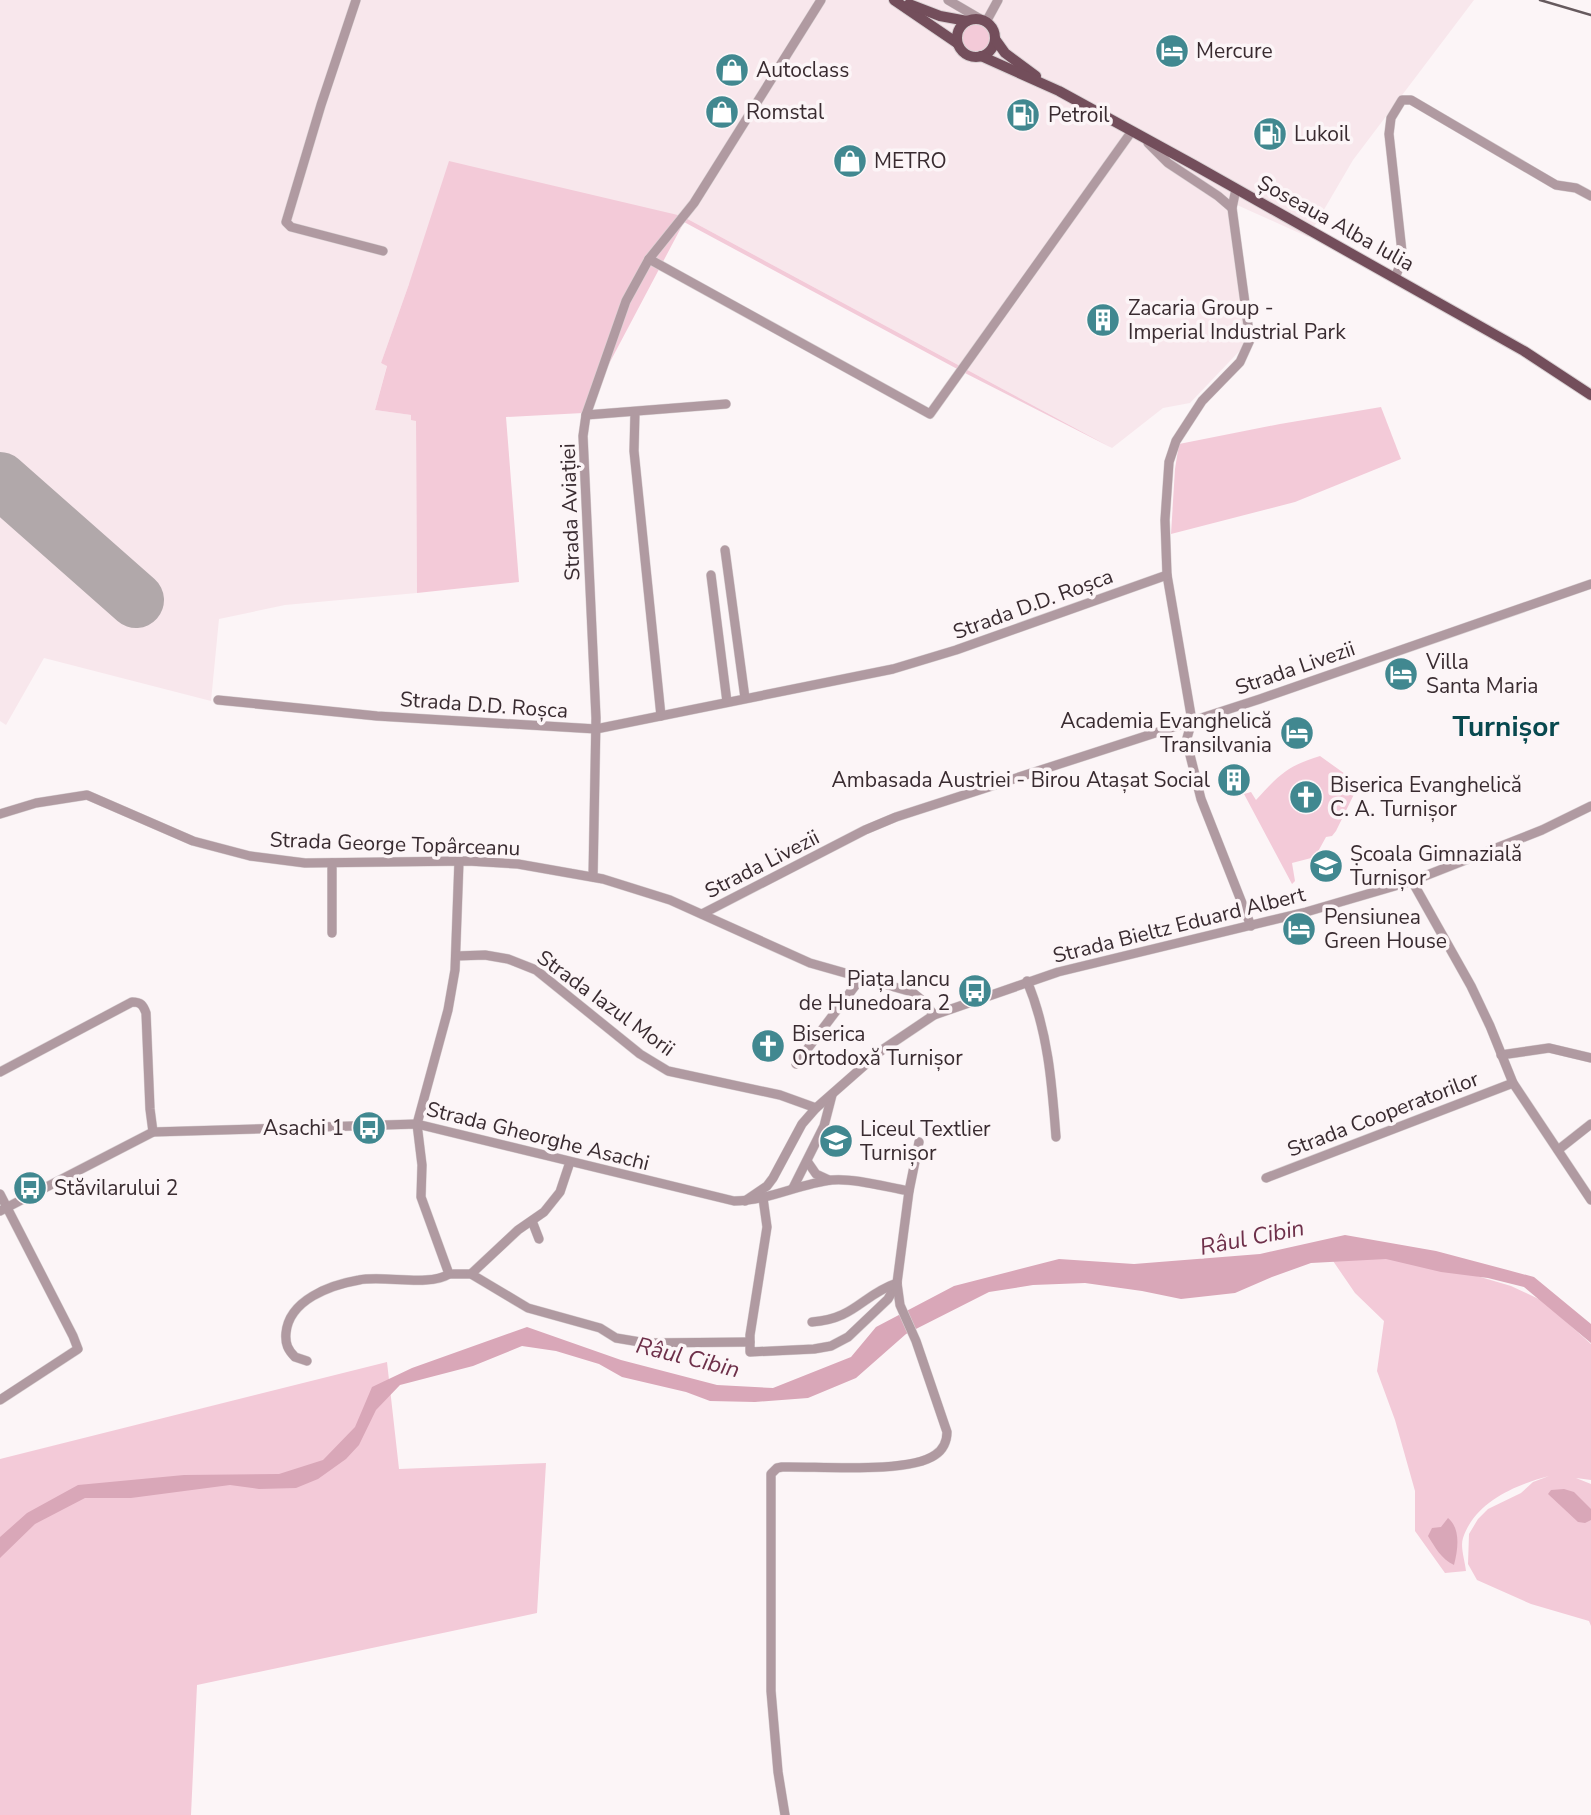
<svg xmlns="http://www.w3.org/2000/svg" width="1591" height="1815" font-family="'Nunito Sans',sans-serif">
<style>
.built{fill:#f8e7ec}
.green{fill:#f3cad8}
.water{fill:#d9a7b8}
.lines{fill:none;stroke-linecap:round;stroke-linejoin:round}
.runway{stroke:#b1a8aa;stroke-width:56}
.minor-casing{stroke:#d9d1d3;stroke-width:10}
.major-casing{stroke:#d9d1d3;stroke-width:12}
.minor{stroke:#b09aa1;stroke-width:9}
.major{stroke:#734e5b;stroke-width:10}
.rail{stroke:#665a5e;stroke-width:2.5}
.labels{text-anchor:middle;stroke-width:7;stroke-linejoin:round;paint-order:stroke}
.poi-label{font-size:21px;fill:#392b30;stroke:#fcf5f7;text-anchor:start}
.street-label{font-size:21px;fill:#392b30;stroke:#fcf5f7}
.water-label{font-size:23px;font-style:italic;fill:#6e304a;stroke:#fcf5f7}
.district-label{font-size:28px;font-weight:bold;fill:#08494f;stroke:#fcf5f7}
</style>
<rect width="100%" height="100%" fill="#fcf5f7"/>
<polygon class="built" points="0,0 1474,0 1353,160 1308,237 1237,205 1250,340 1190,403 1163,408 1112,448 682,216 409,284 381,363 387,365 375,410 411,415 416,420 417,593 285,605 219,619 211,701 44,658 6,725 0,721"/>
<g class="green">
<circle cx="976" cy="38" r="15"/>
<polygon points="449,161 682,216 1112,448 961,371 684,222 583,413 506,417 519,582 417,593 416,421 411,420 411,415 375,410 387,366 381,363 409,284"/>
<polygon points="1381,407 1401,459 1295,502 1171,534 1175,469 1179,444 1280,424"/>
<path d="M1320,756L1359,784L1336,831L1332,836L1326,837L1315,857L1292,863L1295,881L1292,884L1244,794L1251,792L1256,800C1279,775 1287,766 1320,756Z"/>
<path d="M1399,1253L1511,1286L1543,1301L1591,1344V1480L1576,1478L1591,1484V1626L1589,1621L1531,1604L1477,1580L1468,1564L1469,1534L1478,1519L1488,1509L1521,1493L1533,1482L1549,1476C1515,1485 1475,1502 1463,1538C1460,1547 1465,1561 1466,1571L1445,1573L1415,1531V1491L1395,1420L1377,1371L1384,1321L1355,1293L1331,1258Z"/>
<polygon points="387,1362 399,1469 546,1463 537,1613 197,1685 191,1815 0,1815 0,1459"/>
</g>
<g class="water">
<polygon points="1345,1235 1436,1251 1534,1277 1591,1324 1591,1343 1524,1287 1488,1278 1441,1272 1386,1259 1311,1263 1272,1277 1235,1293 1181,1299 1142,1291 1085,1283 1033,1285 989,1292 906,1334 856,1378 808,1398 755,1402 710,1401 686,1392 622,1377 599,1364 556,1351 522,1346 473,1366 400,1385 376,1410 359,1445 346,1459 318,1479 296,1488 259,1489 230,1485 131,1498 85,1498 35,1524 0,1558 0,1537 27,1513 78,1485 184,1475 279,1474 323,1460 355,1427 372,1387 412,1368 527,1327 621,1360 717,1385 773,1388 851,1357 876,1327 954,1286 1059,1259 1134,1264 1260,1254"/>
<polygon points="1564,1489 1574,1492 1591,1509 1591,1520 1585,1523 1578,1522 1548,1494 1551,1490"/>
<path d="M1448,1518C1461,1529 1458,1549 1454,1565C1441,1559 1435,1547 1428,1536L1432,1528L1441,1527Z"/>
</g>
<g class="lines">
<polyline class="runway" points="0,480 136,600"/>
<g class="minor-casing">
<g id="minor">
<polyline points="356,0 321,105 286,222 291,227 383,251"/>
<polyline points="948,0 982,20"/>
<polyline points="986,22 998,0"/>
<polyline points="1148,143 1168,163 1218,196 1232,208"/>
<polyline points="1236,189 1232,208 1250,340 1240,362 1202,401 1176,441 1169,462 1165,520 1167,575 1192,721 1187,738 1188,747 1201,799 1251,926"/>
<polyline points="649,259 930,414 1132,131"/>
<polyline points="1395,278 1402,260 1402,252 1389,134 1391,118 1402,100 1411,100 1556,185 1576,188 1591,196"/>
<polyline points="635,412 634,451 661,716"/>
<polyline points="586,415 726,404"/>
<polyline points="725,550 745,698"/>
<polyline points="711,575 727,702"/>
<polyline points="218,700 377,716 596,729 893,669 956,650 1167,575"/>
<polyline points="0,814 36,803 87,795 193,841 250,856 305,863 468,861 518,864 603,879 670,900 810,963 912,992 923,1001 934,1015"/>
<polyline points="459,861 455,970 448,1010 417,1124 422,1165 421,1197 449,1274 471,1274 528,1308 600,1328 616,1338 646,1343 750,1342"/>
<polyline points="332,863 332,933"/>
<polyline points="593,877 596,718 583,436 586,415 626,301 649,259 694,203 821,0"/>
<polyline points="1412,881 1471,986 1490,1026 1513,1083 1591,1200"/>
<polyline points="702,914 865,830 896,817 1260,699 1591,584"/>
<polyline points="456,956 485,955 508,959 536,970 640,1054 668,1071 780,1095 816,1108"/>
<path d="M1027,981C1048,1031 1052,1084 1056,1137"/>
<polyline points="1501,1055 1549,1048 1591,1058"/>
<polyline points="796,1064 861,978"/>
<path d="M0,1072L132,1002C141,1002 143,1005 146,1013L150,1109L153,1132"/>
<polyline points="1558,1150 1591,1124"/>
<polyline points="807,1161 816,1174 829,1180"/>
<polyline points="1266,1178 1513,1083"/>
<polyline points="793,1188 824,1126 832,1095"/>
<polyline points="0,1194 73,1336 78,1349 0,1400"/>
<polyline points="763,1198 767,1227 750,1335 750,1352 814,1349 831,1346 848,1337 888,1299 897,1283 909,1191 919,1142"/>
<polyline points="745,1201 767,1186 773,1178 802,1124 816,1108 882,1050 934,1015 1058,972 1306,912 1412,881 1542,830 1591,806"/>
<path d="M0,1211L153,1132L417,1124L734,1201C768,1201 798,1184 832,1180C854,1178 886,1187 909,1191"/>
<polyline points="532,1221 539,1239"/>
<polyline points="471,1274 518,1230 544,1212 560,1192 570,1162"/>
<path d="M812,1322C855,1319 862,1295 897,1283"/>
<path d="M307,1361L295,1357C288,1350 285,1344 286,1333C289,1300 330,1285 359,1280C384,1275 429,1287 449,1274"/>
<path d="M785,1815L778,1772L771,1691V1474L777,1468L782,1467C818,1466 908,1474 935,1455C943,1450 947,1441 947,1432L916,1341L900,1305L897,1283"/>
</g>
</g>
<g class="major-casing">
<g id="major">
<polyline points="894,0 957,43"/>
<polyline points="909,4 940,16 967,21"/>
<circle cx="976" cy="38" r="19"/>
<polyline points="995,39 1005,53 1036,76"/>
<polyline points="981,56 1059,91 1194,165 1524,351 1591,395"/>
</g>
</g>
<use href="#minor" class="minor"/>
<use href="#major" class="major"/>
<polyline class="rail" points="1540,0 1591,15"/>
</g>
<defs>
<g id="hotel-disc" transform="scale(1.75)"><circle r="9.5" fill="#418890" stroke="#fcf5f7"/><path d="M-6-4.5h1.5V1H6V5H4.5V3h-9V5H-6ZM-4 0a1.8 1.8 0 1 1 3.6 0ZM.5 0V-2.5h3Q6-2.5 6 0Z" fill="#fff"/></g>
<g id="shop-disc" transform="scale(1.75)"><circle r="9.5" fill="#418890" stroke="#fcf5f7"/><path d="M-5-2.5h2.3a2.7 3.5 0 0 1 5.4 0H5L5.5 6h-11ZM-1.5-2.5h3a1.5 2.3 0 0 0-3 0Z" fill="#fff"/></g>
<g id="fuel-disc" transform="scale(1.75)"><circle r="9.5" fill="#418890" stroke="#fcf5f7"/><path d="M-5.5-6h7V0h2V4h1.3V-2.5L3-4.5l.8-.8L6-3V5H2.5V1h-1V6h-7ZM-4.2-4.7v3.2H.2V-4.7Z" fill="#fff"/></g>
<g id="building-disc" transform="scale(1.75)"><circle r="9.5" fill="#418890" stroke="#fcf5f7"/><path d="M-4-6H4V6H1V3H-1V6H-4ZM-2.5-4.3h1.7v1.8h-1.7ZM.8-4.3h1.7v1.8H.8ZM-2.5-1h1.7V.8h-1.7ZM.8-1h1.7V.8H.8Z" fill="#fff"/></g>
<g id="church-disc" transform="scale(1.75)"><circle r="9.5" fill="#418890" stroke="#fcf5f7"/><path d="M-1.2-6h2.4v3.5h3.3v2.4h-3.3V6h-2.4V-.1h-3.3v-2.4h3.3Z" fill="#fff"/></g>
<g id="school-disc" transform="scale(1.75)"><circle r="9.5" fill="#418890" stroke="#fcf5f7"/><path d="M0-5L7-2L0 1L-7-2ZM-4 1L0 2.5L4 1V4Q0 6-4 4Z" fill="#fff"/></g>
<g id="bus-disc" transform="scale(1.75)"><circle r="9.5" fill="#418890" stroke="#fcf5f7"/><path d="M-5-6H5V4H4V6H2V4H-2V6H-4V4H-5ZM-3.5-4V0h7V-4ZM-3.5 1.2v1.5H-2V1.2ZM2 1.2v1.5H3.5V1.2Z" fill="#fff"/></g>
</defs>
<g fill-rule="evenodd">
<use href="#hotel-disc" x="1172" y="51"/>
<use href="#shop-disc" x="732" y="70"/>
<use href="#shop-disc" x="722" y="112"/>
<use href="#fuel-disc" x="1023" y="115"/>
<use href="#fuel-disc" x="1270" y="134"/>
<use href="#shop-disc" x="850" y="161"/>
<use href="#building-disc" x="1103" y="320"/>
<use href="#hotel-disc" x="1401" y="674"/>
<use href="#hotel-disc" x="1297" y="733"/>
<use href="#building-disc" x="1234" y="780"/>
<use href="#church-disc" x="1306" y="797"/>
<use href="#school-disc" x="1326" y="866"/>
<use href="#hotel-disc" x="1299" y="929"/>
<use href="#bus-disc" x="975" y="991"/>
<use href="#church-disc" x="768" y="1046"/>
<use href="#bus-disc" x="369" y="1128"/>
<use href="#school-disc" x="836" y="1141"/>
<use href="#bus-disc" x="30" y="1188"/>
</g>
<g class="labels">
<g class="poi-label">
<text x="1196" y="58">Mercure</text>
<text x="756" y="77">Autoclass</text>
<text x="746" y="119">Romstal</text>
<text x="1048" y="122">Petroil</text>
<text x="1294" y="141">Lukoil</text>
<text x="874" y="168">METRO</text>
<text x="1128" y="315">Zacaria Group -<tspan x="1128" dy="24">Imperial Industrial Park</tspan></text>
<text x="1426" y="669">Villa<tspan x="1426" dy="24">Santa Maria</tspan></text>
<text x="1272" y="728" text-anchor="end">Academia Evanghelică<tspan x="1272" dy="24">Transilvania</tspan></text>
<text x="1210" y="787" text-anchor="end">Ambasada Austriei - Birou Atașat Social</text>
<text x="1330" y="792">Biserica Evanghelică<tspan x="1330" dy="24">C. A. Turnișor</tspan></text>
<text x="1350" y="861">Școala Gimnazială<tspan x="1350" dy="24">Turnișor</tspan></text>
<text x="1324" y="924">Pensiunea<tspan x="1324" dy="24">Green House</tspan></text>
<text x="950" y="986" text-anchor="end">Piața Iancu<tspan x="950" dy="24">de Hunedoara 2</tspan></text>
<text x="792" y="1041">Biserica<tspan x="792" dy="24">Ortodoxă Turnișor</tspan></text>
<text x="344" y="1135" text-anchor="end">Asachi 1</text>
<text x="860" y="1136">Liceul Textlier<tspan x="860" dy="24">Turnișor</tspan></text>
<text x="54" y="1195">Stăvilarului 2</text>
</g>
<g class="street-label">
<text transform="translate(1336 223) rotate(29)" y="7">Șoseaua Alba Iulia</text>
<text transform="translate(570 512) rotate(-92)" y="7">Strada Aviației</text>
<text transform="translate(1033 604) rotate(-20)" y="7">Strada D.D. Roșca</text>
<text transform="translate(1295 668) rotate(-19)" y="7">Strada Livezii</text>
<text transform="translate(484 705) rotate(4)" y="7">Strada D.D. Roșca</text>
<text transform="translate(395 844) rotate(2)" y="7">Strada George Topârceanu</text>
<text transform="translate(762 864) rotate(-27)" y="7">Strada Livezii</text>
<text transform="translate(1179 925) rotate(-14)" y="7">Strada Bieltz Eduard Albert</text>
<text transform="translate(606 1003) rotate(36)" y="7">Strada Iazul Morii</text>
<text transform="translate(1383 1114) rotate(-21)" y="7">Strada Cooperatorilor</text>
<text transform="translate(538 1136) rotate(14)" y="7">Strada Gheorghe Asachi</text>
</g>
<g class="water-label">
<text transform="translate(1252 1237) rotate(-11)" y="8">Râul Cibin</text>
<text transform="translate(688 1357) rotate(14)" y="8">Râul Cibin</text>
</g>
<g class="district-label">
<text x="1506" y="736">Turnișor</text>
</g>
</g>
</svg>
